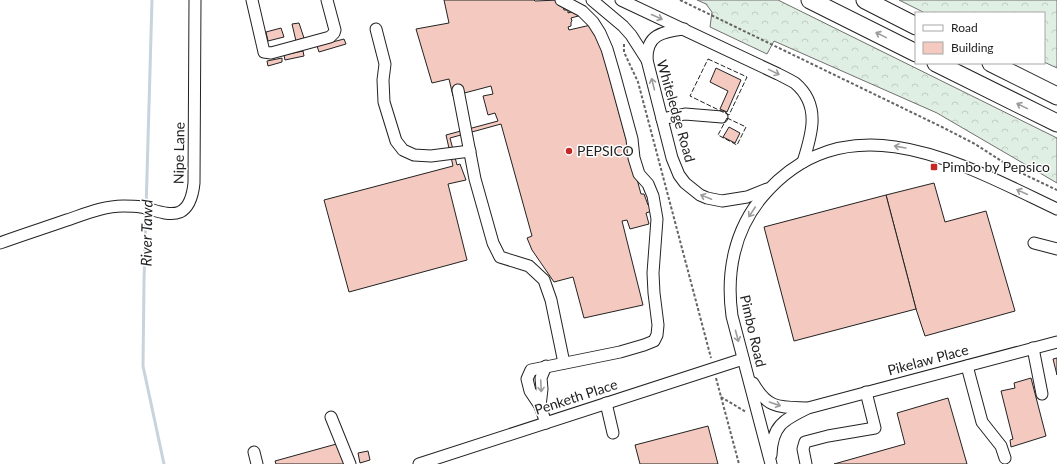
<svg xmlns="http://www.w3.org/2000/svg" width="1057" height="464" font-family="Lato,sans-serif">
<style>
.forest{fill:url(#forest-crowns);stroke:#6f6f6f}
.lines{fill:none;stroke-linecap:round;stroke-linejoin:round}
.stream{stroke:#c7d3dd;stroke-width:3}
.building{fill:#f3c9c0;stroke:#222}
.minor-casing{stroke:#222;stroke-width:13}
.highway-casing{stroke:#222;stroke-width:19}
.path{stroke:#646464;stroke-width:2;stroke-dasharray:3 2;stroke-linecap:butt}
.minor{stroke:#fff;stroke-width:11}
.highway{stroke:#fff;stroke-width:17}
.fence{stroke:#222;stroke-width:1;stroke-dasharray:5 2;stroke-linecap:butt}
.oneway{stroke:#9c9c9c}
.poi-dot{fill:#c62828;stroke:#fff;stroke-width:1.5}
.labels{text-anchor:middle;stroke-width:3;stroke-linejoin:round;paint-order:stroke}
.street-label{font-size:14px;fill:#222;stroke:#fff}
.poi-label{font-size:14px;fill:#222;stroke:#fff;text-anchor:start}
.water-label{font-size:15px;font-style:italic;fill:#222;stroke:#fff}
</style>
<defs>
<pattern id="forest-crowns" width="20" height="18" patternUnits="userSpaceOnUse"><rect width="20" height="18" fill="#e0efe3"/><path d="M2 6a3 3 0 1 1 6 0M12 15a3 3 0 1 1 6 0" fill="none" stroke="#c0cdc2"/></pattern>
</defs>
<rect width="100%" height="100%" fill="#fff"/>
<g class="forest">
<polygon points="697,0 778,0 1057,138 1057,183 937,113 774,41 767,54 710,27 712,12 706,4"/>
<polygon points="899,0 1057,0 1057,68 1044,62 1044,13 925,13"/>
</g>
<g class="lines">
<polyline class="stream" points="152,0 144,281 143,366 164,464"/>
</g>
<g class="building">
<polygon points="444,0 534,0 535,1 559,0 561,1 564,10 568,10 568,13 580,9 582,15 571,18 572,21 571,22 571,26 568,27 569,30 595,24 641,194 644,194 648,205 650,205 652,211 646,213 649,224 630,229 627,220 622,221 643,305 584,318 573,277 554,282 532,250 527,238 532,236 501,124 450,138 457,165 460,164 466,180 448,184 467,260 349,292 324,200 453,166 446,135 498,121 495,113 488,115 483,96 493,94 491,86 453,96 449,79 432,83 416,29 449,23"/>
<polygon points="299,23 304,38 296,41 292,24"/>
<polygon points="281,28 284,37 268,41 266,32"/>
<polygon points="344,39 346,44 319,52 317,46"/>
<polygon points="303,51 304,56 285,60 284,55"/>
<polygon points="282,58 282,62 268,66 267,61"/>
<polygon points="716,68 741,80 727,112 720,109 728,91 710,82"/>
<polygon points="729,127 740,133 735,143 723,137"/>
<polygon points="934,183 945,222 986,211 1015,311 925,336 916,309 886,195"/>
<polygon points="886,195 916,309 794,341 764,227"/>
<polygon points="1057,358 1057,375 1053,359"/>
<polygon points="1031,378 1046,436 1011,447 1010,440 1013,439 1001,391 1015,388 1014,383"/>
<polygon points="948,398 967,464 834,464 905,444 897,413"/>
<polygon points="708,426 718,464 640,464 635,445"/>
<polygon points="340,443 346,464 276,464 275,461"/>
<polygon points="368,451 370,460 360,463 358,453"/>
</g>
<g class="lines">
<g class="minor-casing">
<g id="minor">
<polyline points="252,0 264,52 271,53 330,37 334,33 335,30 327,0"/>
<polyline points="592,0 623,26 631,35 647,60 672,158 679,175 685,183 700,195 707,198 722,201 747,197 767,189"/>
<path d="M621,0L778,74C784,77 790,80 795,83C821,105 812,134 803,162"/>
<polyline points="376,29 385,64 383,80 384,102 396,141 403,150 414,155 431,156 470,151"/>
<path d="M647,60C646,34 663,32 684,29"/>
<polyline points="458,90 475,179 493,243 500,257 529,266 544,280 551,300 564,363"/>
<polyline points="662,119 685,114 722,117"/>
<path d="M0,243C22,235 44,228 67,220C85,214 104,206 123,206C129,206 135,206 141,207C153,209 168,217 180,212C190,207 193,193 194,183L195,0"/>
<polyline points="1034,243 1057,249"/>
<polyline points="1033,348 1042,394"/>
<polyline points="967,366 982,422 1001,446 1005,458"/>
<path d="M753,383C768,409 779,407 806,408"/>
<polyline points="606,403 613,433"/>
<polyline points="540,406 542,389 541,378 546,366"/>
<polyline points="331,417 350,464"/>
<polyline points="546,423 540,406 530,391 527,379 531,370 620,352 644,345 654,341 657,335 658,325 654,293 653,273 657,219 653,196 648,184 639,174 634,158 632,139 614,73 607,49 600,33 593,22 582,11 561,0"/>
<polyline points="254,452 257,464"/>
<path d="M771,455C772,426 783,420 808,408L1057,342"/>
<polyline points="419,464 743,359"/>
<path d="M771,464L732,316C726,273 734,230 763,196C848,97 964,165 1057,209"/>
<polyline points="806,464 803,449 805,442 828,436 875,428 866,392"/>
</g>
</g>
<g class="highway-casing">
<g id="highway">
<polyline points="810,0 916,53"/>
<polyline points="865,0 916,26"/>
<polyline points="936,63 1057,123"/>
<polyline points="991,63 1057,96"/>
</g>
</g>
<g class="path">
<polyline points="680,0 944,128 975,144 1017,171 1057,190"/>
<polyline points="624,44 624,52 638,82 711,358"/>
<polyline points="716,378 739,464"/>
<polyline points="721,397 746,412"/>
</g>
<use href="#minor" class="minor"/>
<use href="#highway" class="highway"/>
<g class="fence">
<polygon points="708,59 747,77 729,115 690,96"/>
<polygon points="727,118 746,127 737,145 718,135"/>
</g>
</g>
<defs><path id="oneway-shaft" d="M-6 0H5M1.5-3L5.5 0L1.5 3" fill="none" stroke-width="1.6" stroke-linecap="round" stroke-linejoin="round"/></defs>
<g class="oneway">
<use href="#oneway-shaft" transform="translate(657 17) rotate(24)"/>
<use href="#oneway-shaft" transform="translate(881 35) rotate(-154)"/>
<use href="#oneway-shaft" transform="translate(774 72) rotate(26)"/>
<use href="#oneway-shaft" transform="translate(653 84) rotate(-104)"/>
<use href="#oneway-shaft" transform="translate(1022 106) rotate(-154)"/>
<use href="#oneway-shaft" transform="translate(900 147) rotate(-170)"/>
<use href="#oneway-shaft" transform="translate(1022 192) rotate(-155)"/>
<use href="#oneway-shaft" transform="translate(706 197) rotate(-158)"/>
<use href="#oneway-shaft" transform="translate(752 212) rotate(123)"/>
<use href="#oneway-shaft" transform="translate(737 336) rotate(75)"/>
<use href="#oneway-shaft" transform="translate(541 386) rotate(87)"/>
<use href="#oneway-shaft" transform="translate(775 404) rotate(19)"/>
</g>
<g class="poi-dot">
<circle cx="569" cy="151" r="4"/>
<rect x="930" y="163" width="8" height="8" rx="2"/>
</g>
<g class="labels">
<g class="street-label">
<text transform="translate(676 111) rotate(74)" y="5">Whiteledge Road</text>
<text transform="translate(179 153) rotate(-89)" y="5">Nipe Lane</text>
<text transform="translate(753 331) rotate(77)" y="5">Pimbo Road</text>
<text transform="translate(928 360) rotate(-15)" y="5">Pikelaw Place</text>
<text transform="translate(576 397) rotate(-18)" y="5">Penketh Place</text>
</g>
<g class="poi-label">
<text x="577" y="156">PEPSICO</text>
<text x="942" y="172">Pimbo by Pepsico</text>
</g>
<g class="water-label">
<text transform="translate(147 233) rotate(-89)" y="5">River Tawd</text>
</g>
</g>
<rect x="915" y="12" width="130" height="52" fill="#ffffff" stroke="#a7a7a7"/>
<rect x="923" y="25" width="20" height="6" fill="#ffffff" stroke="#a7a7a7"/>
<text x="951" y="32" font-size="12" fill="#222222">Road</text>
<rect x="923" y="42" width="20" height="12" fill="#f3c9c0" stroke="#a7a7a7"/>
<text x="951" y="52" font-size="12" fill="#222222">Building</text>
</svg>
